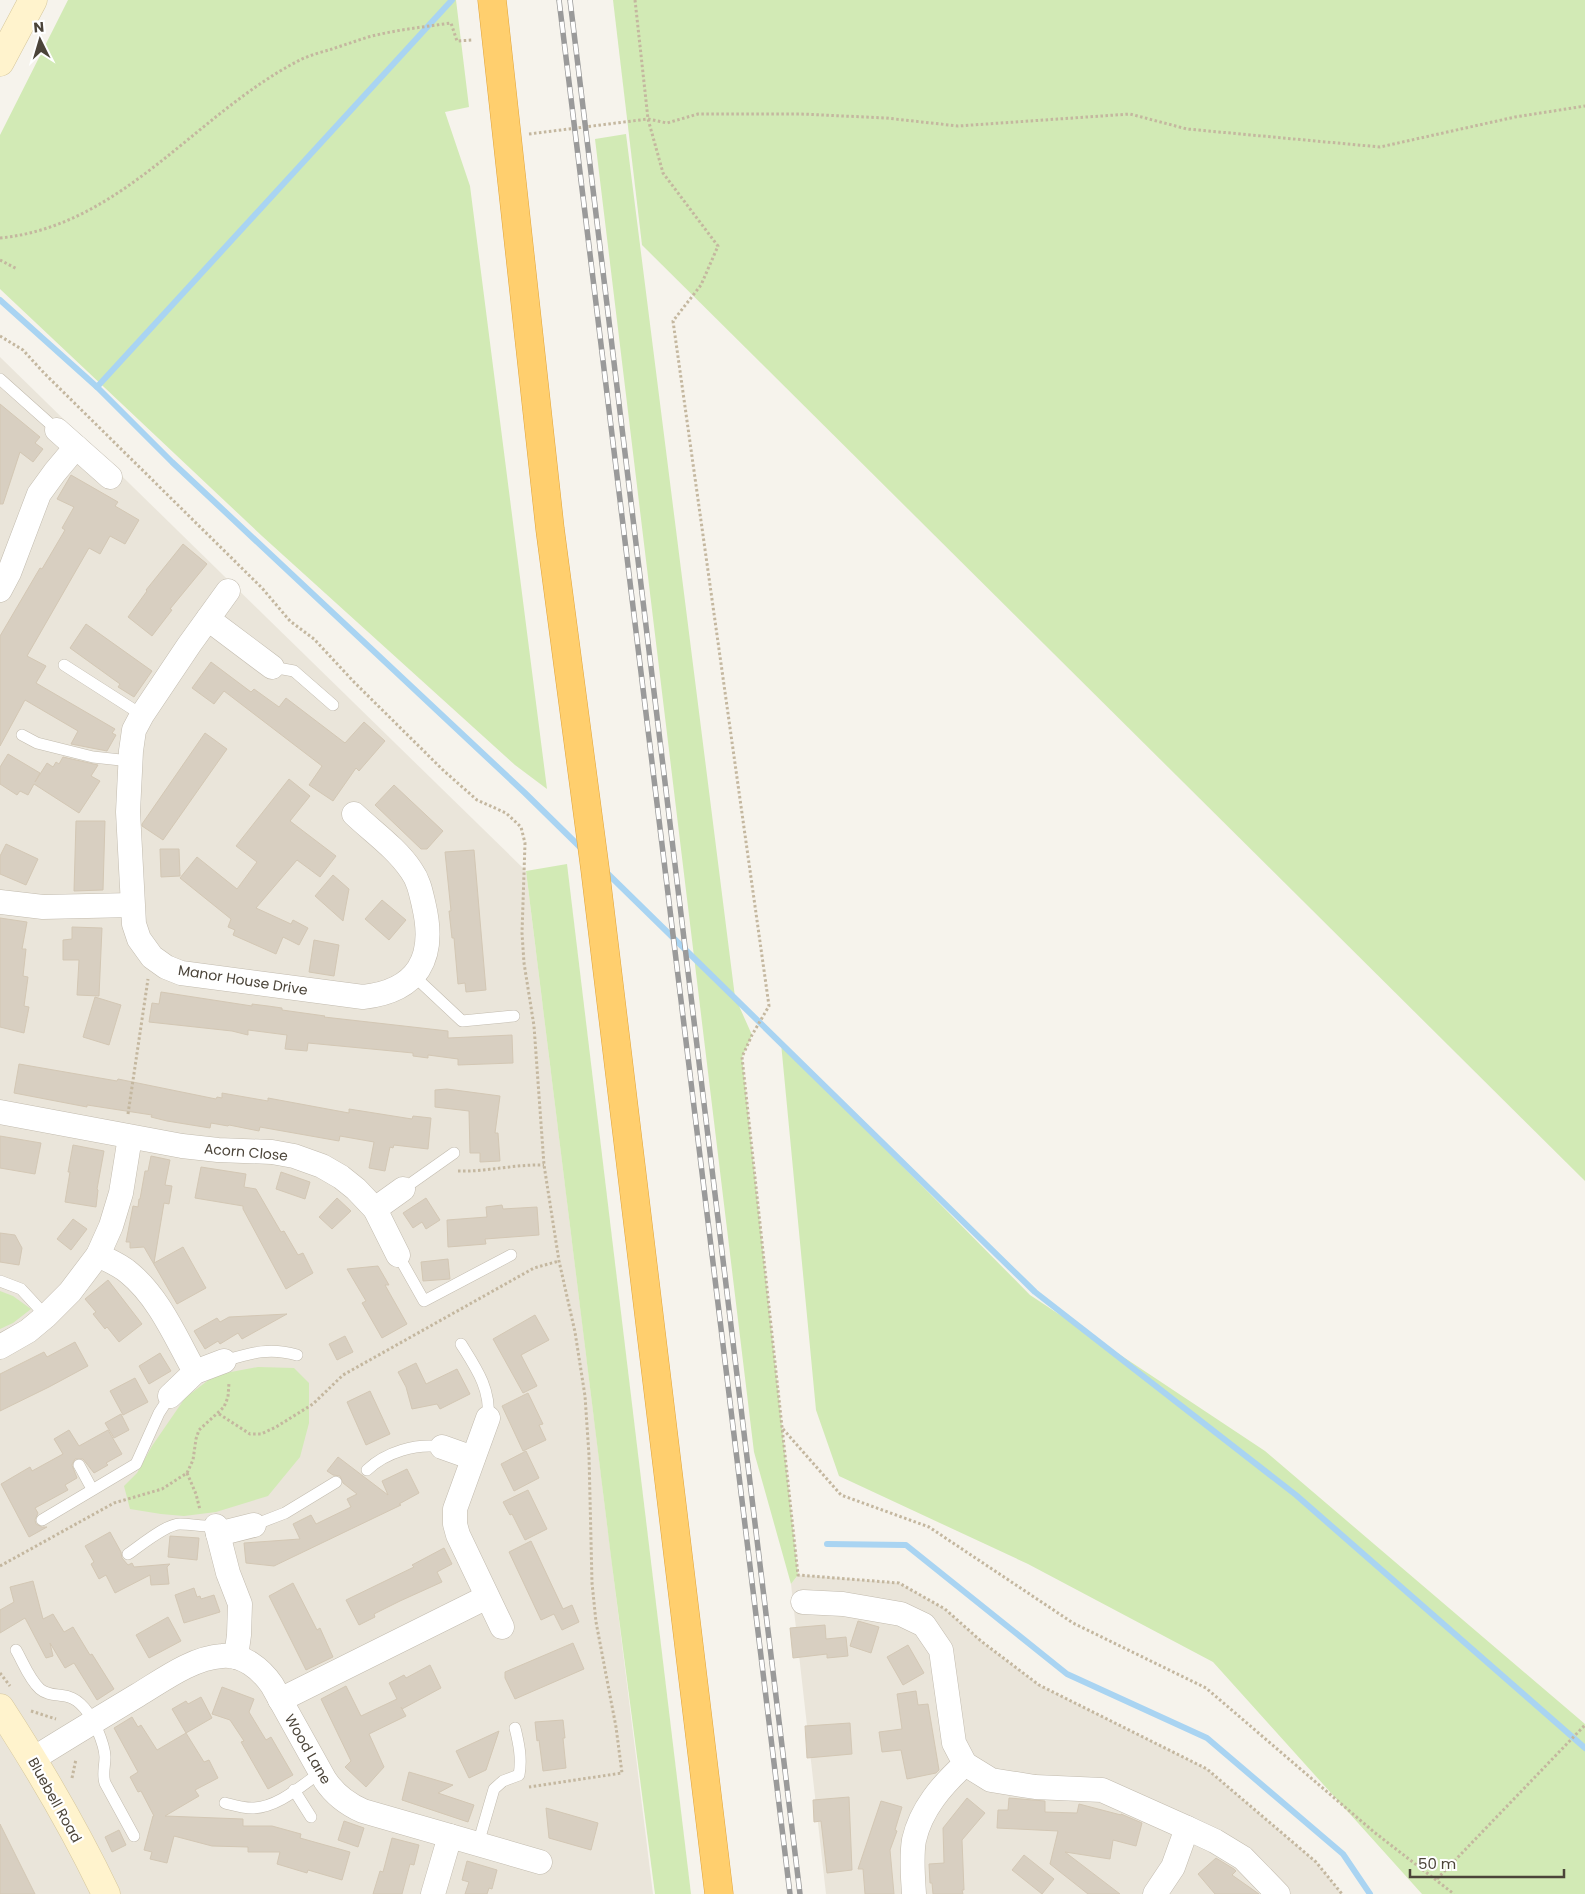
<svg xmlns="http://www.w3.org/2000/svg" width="1585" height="1894" font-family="Poppins,sans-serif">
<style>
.residential{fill:#eae5da}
.green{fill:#d2eab5}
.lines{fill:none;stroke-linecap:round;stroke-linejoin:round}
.stream{stroke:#a9d4f2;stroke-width:6}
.building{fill:#d8cfc1;stroke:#d3c7b4}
.lane-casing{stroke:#c2bbae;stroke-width:12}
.street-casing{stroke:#c2bbae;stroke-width:25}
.secondary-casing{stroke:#d6c79b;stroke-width:29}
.highway-casing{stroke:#e0a43c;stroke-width:29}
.path{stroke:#c4b79f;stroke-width:3;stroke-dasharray:2.5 2.5;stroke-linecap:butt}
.lane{stroke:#fff;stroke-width:11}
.street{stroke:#fff;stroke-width:24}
.secondary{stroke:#fff3cd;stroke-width:28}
.highway{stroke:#ffcf6e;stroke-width:28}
.rail-casing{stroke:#9a9a9a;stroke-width:5.5}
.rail{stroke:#fff;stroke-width:4;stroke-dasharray:11;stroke-linecap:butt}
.labels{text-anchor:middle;stroke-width:4.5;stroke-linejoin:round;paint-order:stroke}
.street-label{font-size:14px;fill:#4b4439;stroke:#fff}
</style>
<rect width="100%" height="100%" fill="#f6f3ec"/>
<g class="residential">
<polygon points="0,357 526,871 653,1894 0,1894"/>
<polygon points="798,1575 899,1583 945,1609 981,1641 1039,1685 1207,1769 1316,1862 1342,1894 826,1894 791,1584"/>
</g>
<g class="green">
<polygon points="68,0 456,0 469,107 445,112 470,186 547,789 515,765 262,536 0,289 0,135"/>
<polygon points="613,0 1585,0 1585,1181 642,245"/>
<polygon points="626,134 735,997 752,1035 742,1057 798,1575 791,1584 754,1452 595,139"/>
<polygon points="567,864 691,1894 655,1894 612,1565 526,871"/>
<polygon points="781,1043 1030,1295 1265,1451 1585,1724 1585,1894 1422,1894 1213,1662 1028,1564 839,1476 816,1410"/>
<polygon points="0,1291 13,1296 31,1309 13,1323 0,1329"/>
<polygon points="258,1367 294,1368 309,1383 309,1423 300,1457 268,1496 216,1512 184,1516 161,1514 130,1509 124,1486 137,1473 152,1446 185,1398 215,1375"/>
</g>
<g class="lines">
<g class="stream">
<polyline points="0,300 97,387 172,462 525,793 583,850"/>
<polyline points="97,387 452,0"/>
<polyline points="605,871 1035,1292 1296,1495 1585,1748"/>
<polyline points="827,1544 906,1545 1067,1674 1207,1738 1343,1854 1370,1894"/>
</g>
</g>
<g class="building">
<polygon points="0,404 40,437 35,443 43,449 33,462 20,452 3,504 0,504"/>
<polygon points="71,475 118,502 115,506 139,520 125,544 110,536 100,554 89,548 27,656 46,666 36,683 115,729 112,733 116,735 107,751 71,744 78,731 25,700 0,746 0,636 40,568 42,569 65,530 62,528 74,507 57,499"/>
<polygon points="183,544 207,564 170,609 172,610 152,636 128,617 147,591 146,590"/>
<polygon points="86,624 152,671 134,697 118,687 120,684 70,648"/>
<polygon points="211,662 251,692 254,689 279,707 286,698 345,743 364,722 385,741 359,771 356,768 333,801 309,785 322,766 224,691 214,704 192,688"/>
<polygon points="205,733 227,749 163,840 142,826 142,824"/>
<polygon points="8,754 40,773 35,782 47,763 53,767 56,762 59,764 63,757 98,765 91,776 100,781 79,813 34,784 28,795 20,791 17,795 0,784 0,767"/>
<polygon points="289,779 310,796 290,821 336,856 320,877 297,860 256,908 291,924 293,920 308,928 299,945 283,937 276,954 233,935 235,930 228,927 231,919 180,878 197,857 237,889 257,862 236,846"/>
<polygon points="394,785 443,831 427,849 421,849 375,805"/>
<polygon points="76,821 105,821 103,890 74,891"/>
<polygon points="6,844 38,859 26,885 0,874 0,856"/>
<polygon points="160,849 179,849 180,876 161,877"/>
<polygon points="474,850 486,990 466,992 465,983 458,984 454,938 452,938 449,911 451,911 445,852"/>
<polygon points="333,875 349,889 343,921 315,896"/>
<polygon points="382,900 406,920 389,940 365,919"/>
<polygon points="0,918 27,922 22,949 26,949 23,976 28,977 24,1006 29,1007 24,1033 0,1027"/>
<polygon points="72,927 102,928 99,996 77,995 79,960 63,960 63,940 72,939"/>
<polygon points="314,940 339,945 334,976 309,972"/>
<polygon points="161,992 252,1006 252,1004 268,1006 282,1008 282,1010 325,1016 324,1017 448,1031 448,1038 512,1035 513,1063 458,1065 458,1059 428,1055 428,1058 413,1056 413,1053 382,1050 308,1043 307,1051 285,1049 287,1035 248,1030 248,1035 232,1031 149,1022 152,1003 159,1004"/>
<polygon points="95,997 121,1005 109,1045 83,1037"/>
<polygon points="19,1064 117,1081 118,1079 216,1099 217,1097 222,1098 222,1093 268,1101 268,1098 349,1113 349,1109 412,1119 413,1116 431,1118 428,1149 394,1145 393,1148 390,1147 385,1171 369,1168 374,1142 340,1136 339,1141 260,1127 259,1131 229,1125 228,1126 211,1123 210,1128 167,1121 151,1117 152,1115 87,1105 87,1107 14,1093"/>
<polygon points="447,1089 500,1096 495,1133 498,1133 500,1161 480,1162 480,1153 470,1153 469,1111 435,1107 435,1090"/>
<polygon points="0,1136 41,1143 35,1174 0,1168"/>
<polygon points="73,1145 104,1151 97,1189 98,1190 96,1207 65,1202 70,1172 68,1172"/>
<polygon points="151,1156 170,1160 165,1185 172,1186 169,1204 164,1203 154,1263 183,1247 206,1288 177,1304 144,1247 130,1248 130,1242 126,1242 133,1206 138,1207 139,1199 140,1199 145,1171 148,1171"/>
<polygon points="201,1167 246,1174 244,1187 256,1189 281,1232 284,1231 298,1255 303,1253 313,1273 286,1289 243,1209 243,1206 195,1198"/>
<polygon points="281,1172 310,1182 305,1199 276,1189"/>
<polygon points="337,1198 351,1211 332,1229 319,1217"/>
<polygon points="426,1198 440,1220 426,1229 422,1222 413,1228 403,1213"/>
<polygon points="502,1205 503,1209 537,1207 539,1235 485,1239 486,1244 448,1247 447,1220 487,1217 486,1207"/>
<polygon points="73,1219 87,1229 71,1250 57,1239"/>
<polygon points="0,1233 15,1235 22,1248 19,1265 0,1262"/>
<polygon points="448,1259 450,1279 423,1281 421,1262"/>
<polygon points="378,1266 389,1285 385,1285 407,1324 382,1338 362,1303 366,1301 347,1269"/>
<polygon points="108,1280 142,1324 119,1342 107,1327 105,1329 93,1314 96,1312 85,1299"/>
<polygon points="287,1314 242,1339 238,1333 220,1344 218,1341 205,1349 194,1331 217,1318 220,1322 229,1317"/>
<polygon points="535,1315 549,1340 521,1355 537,1386 523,1393 493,1339"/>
<polygon points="345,1336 353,1352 337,1360 329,1344"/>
<polygon points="75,1342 88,1366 49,1387 0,1411 0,1374 44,1352 47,1357"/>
<polygon points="160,1353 171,1371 149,1384 139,1366"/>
<polygon points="416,1363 426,1384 457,1369 470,1394 440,1409 437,1404 412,1409 406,1387 398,1372"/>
<polygon points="135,1378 148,1402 123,1415 110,1391"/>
<polygon points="370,1391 390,1434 366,1445 347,1402"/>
<polygon points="528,1393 543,1424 539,1425 546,1440 523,1451 502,1406"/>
<polygon points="121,1414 129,1430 114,1438 105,1423"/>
<polygon points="69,1430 79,1446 108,1430 122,1454 106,1463 108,1465 94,1473 83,1459 75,1459 72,1465 77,1478 65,1485 68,1490 35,1508 38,1513 35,1520 36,1524 42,1527 47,1527 29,1537 1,1484 30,1467 32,1471 63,1454 54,1439"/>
<polygon points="526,1451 539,1478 514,1491 501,1464"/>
<polygon points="338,1457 388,1495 382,1481 407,1469 419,1493 399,1504 401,1505 274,1566 246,1563 244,1543 300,1539 293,1524 311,1515 316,1524 351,1507 347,1499 357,1494 343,1483 340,1476 333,1475 327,1471"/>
<polygon points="528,1490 547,1529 525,1540 512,1514 510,1515 503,1502"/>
<polygon points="110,1532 121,1552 122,1558 128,1565 132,1563 134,1567 170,1564 167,1567 169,1584 151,1585 150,1575 115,1593 106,1575 99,1579 91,1564 94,1562 85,1546"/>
<polygon points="170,1536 199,1538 197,1560 168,1557"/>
<polygon points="531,1541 563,1609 572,1605 579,1622 562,1630 554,1614 541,1620 509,1552"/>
<polygon points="444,1548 452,1564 437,1572 442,1582 400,1601 374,1614 375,1617 359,1625 346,1600 414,1567 412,1565"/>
<polygon points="33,1581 43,1619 53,1614 64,1632 73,1627 90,1655 92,1654 114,1689 97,1700 74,1663 65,1668 50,1643 53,1656 46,1658 25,1618 0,1633 0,1610 14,1602 10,1587"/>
<polygon points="293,1583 317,1630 320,1628 333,1657 306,1670 269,1596"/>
<polygon points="194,1588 197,1597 200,1596 201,1599 214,1595 220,1612 184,1623 175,1595"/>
<polygon points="168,1617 181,1641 149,1658 136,1635"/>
<polygon points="858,1621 879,1627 871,1653 850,1646"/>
<polygon points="825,1625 826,1639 846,1637 848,1656 827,1658 827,1654 793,1658 790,1628"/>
<polygon points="573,1643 584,1669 515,1699 505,1678 505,1672"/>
<polygon points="908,1645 924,1673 903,1685 887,1657"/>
<polygon points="430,1665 441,1688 402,1709 401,1707 406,1716 369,1734 384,1767 366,1787 345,1767 351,1761 321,1699 346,1686 361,1716 397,1699 389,1683 404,1675 406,1678"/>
<polygon points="222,1687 254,1699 249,1712 266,1740 271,1737 293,1775 268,1789 241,1742 244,1741 230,1720 212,1714"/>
<polygon points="916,1691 918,1705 928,1704 939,1770 936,1773 907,1779 901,1750 882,1752 879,1732 902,1729 897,1694"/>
<polygon points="201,1697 212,1718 186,1733 172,1709 186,1701 188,1704"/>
<polygon points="132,1717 138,1727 141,1725 157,1750 186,1733 204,1762 209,1760 218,1778 195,1790 199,1796 165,1816 243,1819 243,1826 272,1826 301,1834 300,1838 350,1852 342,1880 308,1870 307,1873 277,1864 280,1852 248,1852 248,1847 212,1846 174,1836 167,1863 150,1859 152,1852 144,1850 153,1816 154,1816 141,1791 138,1792 130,1777 138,1772 114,1728"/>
<polygon points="563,1720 565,1738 563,1738 566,1768 543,1771 539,1740 537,1741 535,1722"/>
<polygon points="850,1723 852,1754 807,1758 805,1726"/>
<polygon points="499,1731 486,1770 469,1778 456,1751"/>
<polygon points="409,1772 453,1785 438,1793 474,1805 468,1822 402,1800"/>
<polygon points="849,1797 852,1870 827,1873 821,1821 814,1822 813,1800"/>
<polygon points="967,1798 985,1813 962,1840 964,1890 962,1890 963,1894 933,1894 932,1883 930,1883 929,1864 944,1863 943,1828"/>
<polygon points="1009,1798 1045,1801 1045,1812 1077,1813 1079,1804 1121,1815 1121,1814 1142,1823 1136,1846 1113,1840 1110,1859 1065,1852 1120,1894 1088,1894 1050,1864 1058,1831 997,1828 998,1810 1008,1810"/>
<polygon points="881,1801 902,1807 895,1830 897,1831 890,1850 894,1894 865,1894 863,1869 858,1869"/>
<polygon points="546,1808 598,1823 591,1850 549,1838"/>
<polygon points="344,1821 364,1828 358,1847 338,1840"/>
<polygon points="0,1824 35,1894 0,1894"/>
<polygon points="119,1830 126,1845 112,1852 105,1837"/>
<polygon points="392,1838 419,1845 414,1865 410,1864 402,1894 373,1894 380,1871 383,1872"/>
<polygon points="1024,1855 1054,1879 1042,1894 1012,1870"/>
<polygon points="1216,1858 1234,1869 1236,1871 1232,1875 1259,1894 1215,1894 1198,1874"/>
<polygon points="467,1861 497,1870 492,1889 489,1888 487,1894 465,1894 469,1882 462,1880"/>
</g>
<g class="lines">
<g class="lane-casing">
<g id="lane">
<polyline points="0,379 57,430"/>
<polyline points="64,665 142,715"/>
<polyline points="272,667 294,671 333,705"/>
<polyline points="22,735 37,743 93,757 130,761"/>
<polyline points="414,976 462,1021 514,1016"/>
<polyline points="403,1189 454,1153"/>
<polyline points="398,1255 424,1301 511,1255"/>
<polyline points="0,1281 21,1289 46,1316"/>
<path d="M461,1344C476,1368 491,1389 488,1418"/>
<path d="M224,1361C251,1353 269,1347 297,1355"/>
<polyline points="79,1465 92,1489"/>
<path d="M367,1470C386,1452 416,1443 442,1447"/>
<polyline points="42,1520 136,1464 159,1413 170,1396"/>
<polyline points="254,1525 285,1513 336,1482"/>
<path d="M128,1554C140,1546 166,1524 180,1524C192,1524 204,1527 216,1526"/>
<path d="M16,1650C23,1662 29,1679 40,1689C48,1696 59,1694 69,1697C80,1700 90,1714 95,1724C99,1734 105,1746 105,1757C105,1767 102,1774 105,1783L134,1836"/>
<polyline points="294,1790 311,1817"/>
<path d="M225,1803C233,1805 243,1808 252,1808C277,1808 301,1786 321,1772"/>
<path d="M478,1844L494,1789L503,1781L519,1775C522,1759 519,1744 515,1728"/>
</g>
</g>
<g class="street-casing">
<g id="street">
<polyline points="57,430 110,477"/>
<polyline points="0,590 9,573 39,494 55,472 76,447"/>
<path d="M228,591L189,645L142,715L134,730L131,751L128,812L134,924L139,939L152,957L166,967L181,973L363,997C418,991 436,958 424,906C421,893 419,881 411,870C396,848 373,832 354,814"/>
<polyline points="208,619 272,667"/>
<polyline points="0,902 43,907 132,905"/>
<polyline points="0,1112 182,1146 218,1150 272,1152 294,1156 322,1166 341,1177 356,1189 375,1209 398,1255"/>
<polyline points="375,1209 403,1189"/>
<path d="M98,1255C108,1260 120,1265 128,1272C159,1297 176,1338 195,1372"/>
<polyline points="0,1347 28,1331 46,1316 70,1292 98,1255 111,1226 121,1193 130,1137"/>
<polyline points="170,1396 195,1372 224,1361"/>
<polyline points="488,1418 455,1509 455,1524 458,1535 502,1627"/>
<polyline points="442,1447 473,1458"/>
<polyline points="216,1526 228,1573 240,1604 239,1635 236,1657"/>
<polyline points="218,1534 254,1525"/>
<path d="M803,1602L843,1604L901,1614L924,1625L941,1650L954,1743L965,1764C942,1785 921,1809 914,1840C911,1857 913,1877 914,1894"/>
<polyline points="280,1700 487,1597"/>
<path d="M33,1759C68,1737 103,1716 138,1695C163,1680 192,1658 222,1656C243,1654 261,1669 272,1685L325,1780C335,1795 347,1804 363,1811L540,1862"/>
<polyline points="965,1764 991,1780 1035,1787 1102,1790 1187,1828 1173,1867 1155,1894"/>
<polyline points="1187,1828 1215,1841 1243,1858 1278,1894"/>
<polyline points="433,1894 450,1836"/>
</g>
</g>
<g class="secondary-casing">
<g id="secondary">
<polyline points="0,62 33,0"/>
<path d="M0,1708C39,1768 75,1829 106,1894"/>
</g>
</g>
<g class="highway-casing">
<polyline id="highway" points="492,0 550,529 595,869 719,1894"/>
</g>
<g class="path">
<polyline points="635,0 648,119 663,173 718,246 701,285 673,321 769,1006 752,1035 742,1057 798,1575 899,1583 945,1609 981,1641 1039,1685 1207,1769 1316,1862 1342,1894"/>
<polyline points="529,134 648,119 667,123 698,114 801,114 886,118 958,126 1130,114 1187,129 1380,147 1515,117 1585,106"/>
<path d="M0,238C123,226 196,113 300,60C310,55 322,52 332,49C344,45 356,41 368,37C395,30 423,27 451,23L457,41L473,40"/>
<polyline points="0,260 17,269"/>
<polyline points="0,336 23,350 44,373 262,588 290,621 314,639 354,682 444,771 477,800 506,813 521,827 525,843 522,933 524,963 534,1026 544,1165 559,1261 575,1332 585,1396 589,1455 592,1583 596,1622 616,1727 622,1773 529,1787"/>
<polyline points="128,1114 148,979"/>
<path d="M458,1171C487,1172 515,1164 544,1165"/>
<polyline points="219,1414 250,1434 261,1434 276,1427 313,1404 343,1375 534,1268 559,1261"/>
<polyline points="783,1429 841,1495 929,1527 1073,1623 1206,1688 1374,1832 1454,1894"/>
<polyline points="187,1473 196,1494 200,1510"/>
<polyline points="0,1566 114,1503 162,1489 187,1473 193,1460 196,1439 199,1430 224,1407 228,1397 229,1383"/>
<polyline points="0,1673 10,1686"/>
<polyline points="31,1711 56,1719"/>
<polyline points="72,1778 76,1759"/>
<polyline points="1437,1879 1585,1725"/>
</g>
<use href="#lane" class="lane"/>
<use href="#street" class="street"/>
<use href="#secondary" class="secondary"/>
<use href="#highway" class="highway"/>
<g class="rail-casing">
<g id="rail">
<polyline points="559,0 790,1894"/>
<polyline points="570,0 800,1894"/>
</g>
</g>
<use href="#rail" class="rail"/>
</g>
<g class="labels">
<g class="street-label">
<text transform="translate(243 980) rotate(9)" y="5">Manor House Drive</text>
<text transform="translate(246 1152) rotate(5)" y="5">Acorn Close</text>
<text transform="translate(308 1749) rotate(60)" y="5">Wood Lane</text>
<text transform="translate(55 1800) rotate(61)" y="5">Bluebell Road</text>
</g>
</g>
<g transform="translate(40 40) rotate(355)" stroke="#ffffff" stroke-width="4" paint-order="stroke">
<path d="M0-4L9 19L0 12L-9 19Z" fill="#4b4439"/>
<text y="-8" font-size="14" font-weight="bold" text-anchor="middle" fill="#4b4439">N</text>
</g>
<path d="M1410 1869v8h154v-8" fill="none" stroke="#4b4439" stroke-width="2.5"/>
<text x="1418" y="1869" font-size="15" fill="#4b4439" stroke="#ffffff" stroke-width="4" paint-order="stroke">50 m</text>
</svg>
